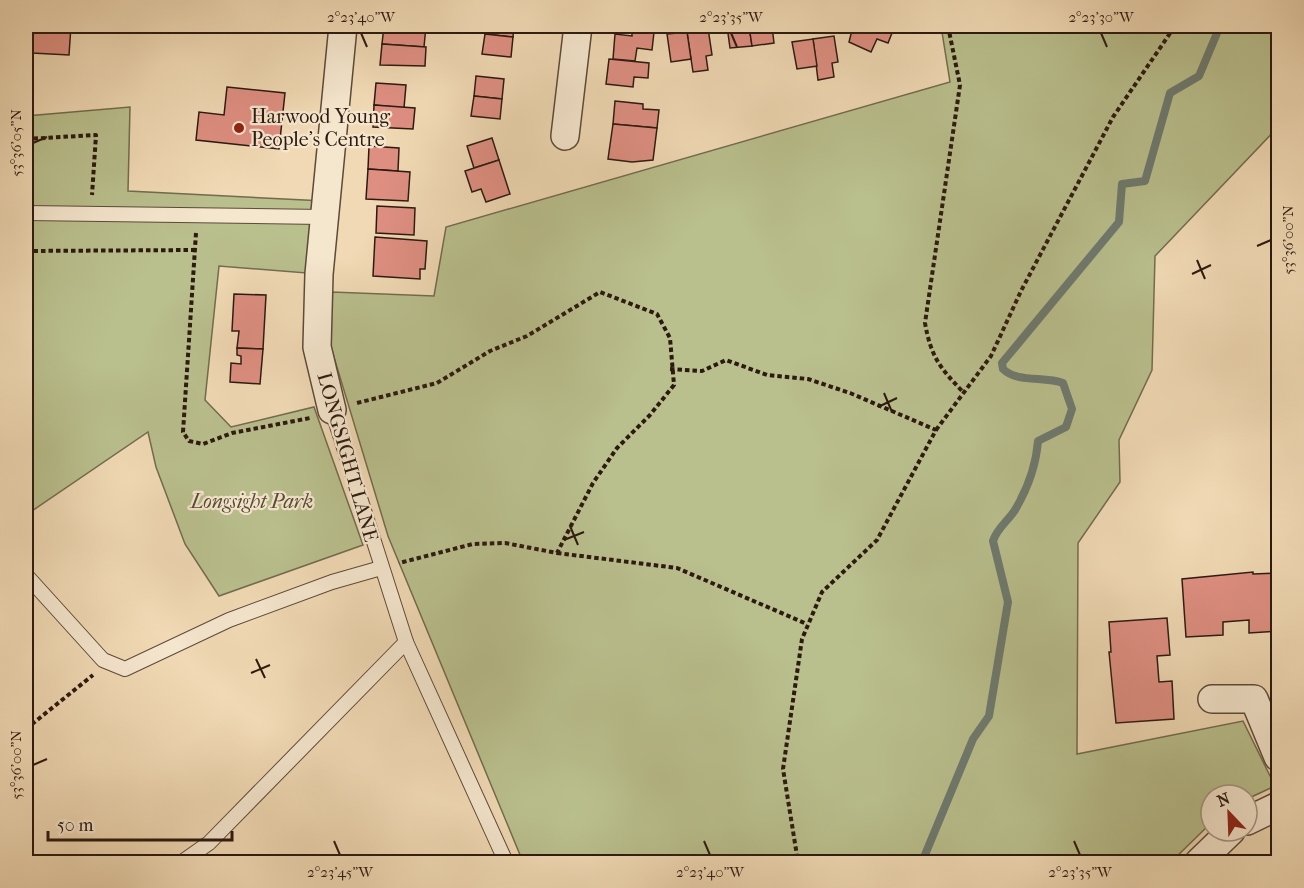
<svg xmlns="http://www.w3.org/2000/svg" width="1304" height="888" font-family="'IM FELL French Canon',serif">
<style>
.green{fill:#b9bf8d;stroke:#726c4e;stroke-width:1.5}
.lines{fill:none;stroke-linecap:round;stroke-linejoin:round}
.stream{stroke:#6e7a6f;stroke-width:8}
.building{fill:#df8f82;stroke:#2c1a10;stroke-width:1.5}
.service-casing{stroke:#5d4a39;stroke-width:16}
.minor-casing{stroke:#5d4a39;stroke-width:30}
.path{stroke:#2c1a10;stroke-width:4;stroke-dasharray:4.5 3;stroke-linecap:butt}
.service{stroke:#f5e6ce;stroke-width:14}
.minor{stroke:#f5e6ce;stroke-width:27}
.ticks{fill:none;stroke:#2c1a10;stroke-width:2}
.poi-dot{fill:#8f2418;stroke:#f5e6ce;stroke-width:2}
.labels{text-anchor:middle;stroke-width:4.5;stroke-linejoin:round;paint-order:stroke}
.poi-label{font-size:20px;fill:#2c1a10;stroke:#f5e6ce;text-anchor:start}
.street-label{font-size:20px;fill:#2c1a10;stroke:#f5e6ce}
.park-label{font-size:20px;font-style:italic;fill:#564c36;stroke:#f5e6ce}
.neatline{fill:none;stroke:#2c1a10;stroke-width:2}
.ticks-label{font-size:15px;text-anchor:middle;fill:#2c1a10}
</style>
<rect width="100%" height="100%" fill="#f0d9b4"/>
<filter id="stains"><feTurbulence type="fractalNoise" baseFrequency=".00333" numOctaves="4"/><feColorMatrix values="0 0 0 0 .2 0 0 0 0 .09 0 0 0 0 .02 0 0 0 .5 -.17"/></filter>
<radialGradient id="worn" r=".72"><stop offset=".6" stop-color="#630" stop-opacity="0"/><stop offset="1" stop-color="#630" stop-opacity=".3"/></radialGradient>
<g class="green">
<polygon points="941,26 1278,26 1278,127 1155,256 1152,370 1119,440 1120,482 1078,543 1077,754 1243,721 1275,786 1247,799 1247,795 1211,795 1211,823 1171,862 1056,862 1037,856 1034,862 523,862 388,536 330,344 332,292 434,296 446,227 950,82"/>
<polygon points="130,107 128,191 324,201 319,274 219,266 205,400 231,427 314,407 363,545 219,596 185,544 156,467 148,432 26,515 26,116"/>
</g>
<g class="lines">
<path class="stream" d="M922,862L973,739L989,716L1008,602L993,541C997,528 1008,521 1015,510C1028,488 1036,466 1038,441L1066,427L1072,409L1063,383C1044,376 1017,383 1003,369L1002,363L1119,222L1122,184L1145,181L1170,93L1199,76L1220,26"/>
</g>
<g class="building">
<polygon points="26,26 34,26 32,53 26,53"/>
<polygon points="34,26 71,26 69,55 32,53"/>
<polygon points="384,26 426,26 424,47 382,44"/>
<polygon points="486,26 514,26 513,37 485,34"/>
<polygon points="727,26 749,26 752,46 730,48"/>
<polygon points="749,26 772,26 774,43 752,46"/>
<polygon points="853,26 887,26 894,28 888,43 877,39 871,52 849,42"/>
<polygon points="708,28 712,55 706,56 708,70 693,72 687,32"/>
<polygon points="632,30 654,32 652,50 637,48 635,61 613,59 615,34 632,36"/>
<polygon points="687,32 691,59 671,62 667,34"/>
<polygon points="485,34 513,37 511,57 482,54"/>
<polygon points="834,36 838,62 832,63 834,77 818,80 813,39"/>
<polygon points="813,39 817,66 797,69 792,42"/>
<polygon points="382,44 426,47 425,66 380,65"/>
<polygon points="609,59 649,63 648,78 634,77 633,87 606,84"/>
<polygon points="476,76 504,79 502,99 474,96"/>
<polygon points="376,83 406,85 404,108 374,105"/>
<polygon points="227,87 285,93 279,149 196,140 199,112 224,115"/>
<polygon points="474,96 502,99 500,119 471,116"/>
<polygon points="615,101 643,104 643,109 659,110 657,128 613,124"/>
<polygon points="374,105 415,108 413,129 373,127"/>
<polygon points="613,124 657,128 653,160 632,162 608,159"/>
<polygon points="492,138 499,160 474,168 467,146"/>
<polygon points="369,146 399,148 398,171 368,169"/>
<polygon points="499,160 510,194 486,202 481,189 472,192 465,171"/>
<polygon points="368,169 410,172 408,201 366,199"/>
<polygon points="377,206 415,208 414,235 376,233"/>
<polygon points="375,237 427,241 425,269 420,269 420,279 373,276"/>
<polygon points="234,294 266,295 263,349 237,348 239,331 232,331"/>
<polygon points="237,348 263,349 260,384 230,382 231,363 241,364 241,356 237,355"/>
<polygon points="1253,572 1253,574 1278,573 1278,631 1249,633 1249,620 1223,622 1223,635 1186,637 1182,579"/>
<polygon points="1167,618 1170,655 1157,656 1159,682 1172,681 1174,719 1116,723 1109,652 1111,652 1109,622"/>
<polygon points="26,641 33,658 26,661 28,667 26,668"/>
</g>
<g class="lines">
<g class="service-casing">
<g id="service">
<polyline points="26,213 323,217"/>
<polyline points="332,410 406,642 506,862"/>
<polyline points="26,575 103,660 125,669 229,620 332,582 381,568"/>
<polyline points="182,862 209,843 406,642"/>
</g>
</g>
<g class="minor-casing">
<g id="minor">
<polyline points="565,136 578,26"/>
<polyline points="332,410 317,347 319,274 343,26"/>
<polyline points="1212,699 1254,699 1278,757"/>
<polyline points="1247,821 1278,806"/>
<polyline points="1199,862 1231,831"/>
</g>
</g>
<g class="path">
<path d="M948,26L960,85L925,323C931,357 940,368 963,392"/>
<polyline points="26,139 96,135 92,195"/>
<polyline points="196,233 183,432 189,441 203,444 232,433 310,418"/>
<polyline points="26,251 195,250"/>
<polyline points="670,369 702,371 726,360 767,375 808,379 850,393 936,430 877,540 822,592 802,639 783,769 798,862"/>
<polyline points="357,403 437,383 490,351 527,336 600,292 657,314 670,338 674,385 650,415 617,448 593,483 557,553 505,543 473,544 399,563"/>
<polyline points="936,430 991,356 1021,291 1113,117 1175,26"/>
<polyline points="557,553 677,568 807,624"/>
<polyline points="26,729 93,675"/>
</g>
<use href="#service" class="service"/>
<use href="#minor" class="minor"/>
</g>
<path class="ticks" d="M361,33L367,47M731,33L737,47M1101,33L1107,47M33,143L47,137M1257,246L1271,240M1197,260L1205,279M1192,274L1211,265M884,393L892,412M878,407L897,398M570,526L578,545M564,540L584,532M256,659L265,678M251,673L270,665M33,765L47,759M334,841L340,855M704,841L710,855M1074,841L1080,855"/>
<circle class="poi-dot" cx="239" cy="128" r="6"/>
<g class="labels">
<g class="poi-label">
<text x="251" y="123">Harwood Young<tspan x="251" dy="23">People's Centre</tspan></text>
</g>
<g class="street-label">
<text transform="translate(348 457) rotate(74)" y="7">LONGSIGHT LANE</text>
</g>
<g class="park-label">
<text x="252" y="508">Longsight Park</text>
</g>
</g>
<rect width="1304" height="888" fill="none" stroke="#f0d9b4" stroke-width="66"/>
<g transform="translate(1229 813) rotate(337)"><circle r="28" fill="#f5e6ce" stroke="#a59482" stroke-width="1.5"/>
<path d="M0-4.5L10 22L0 15L-10 22Z" fill="#8f2418"/>
<text y="-9" font-size="16" font-weight="bold" text-anchor="middle" fill="#2c1a10">N</text>
</g>
<path d="M48 831v9h184v-9" fill="none" stroke="#2c1a10" stroke-width="3"/>
<text x="57" y="831" font-size="18" fill="#2c1a10" stroke="#f5e6ce" stroke-width="4.5" paint-order="stroke">50 m</text>
<rect x="33" y="33" width="1238" height="822" class="neatline"/>
<g class="ticks-label">
<text x="361" y="22">2°23'40"W</text>
<text x="731" y="22">2°23'35"W</text>
<text x="1101" y="22">2°23'30"W</text>
<text transform="translate(16 143) rotate(-90)" y="5">53°36'05"N</text>
<text transform="translate(1288 240) rotate(-90)" y="5">53°36'00"N</text>
<text transform="translate(16 765) rotate(-90)" y="5">53°36'00"N</text>
<text x="340" y="877">2°23'45"W</text>
<text x="710" y="877">2°23'40"W</text>
<text x="1080" y="877">2°23'35"W</text>
</g>
<rect width="100%" height="100%" filter="url(#stains)"/>
<rect width="100%" height="100%" fill="url(#worn)"/>
</svg>
